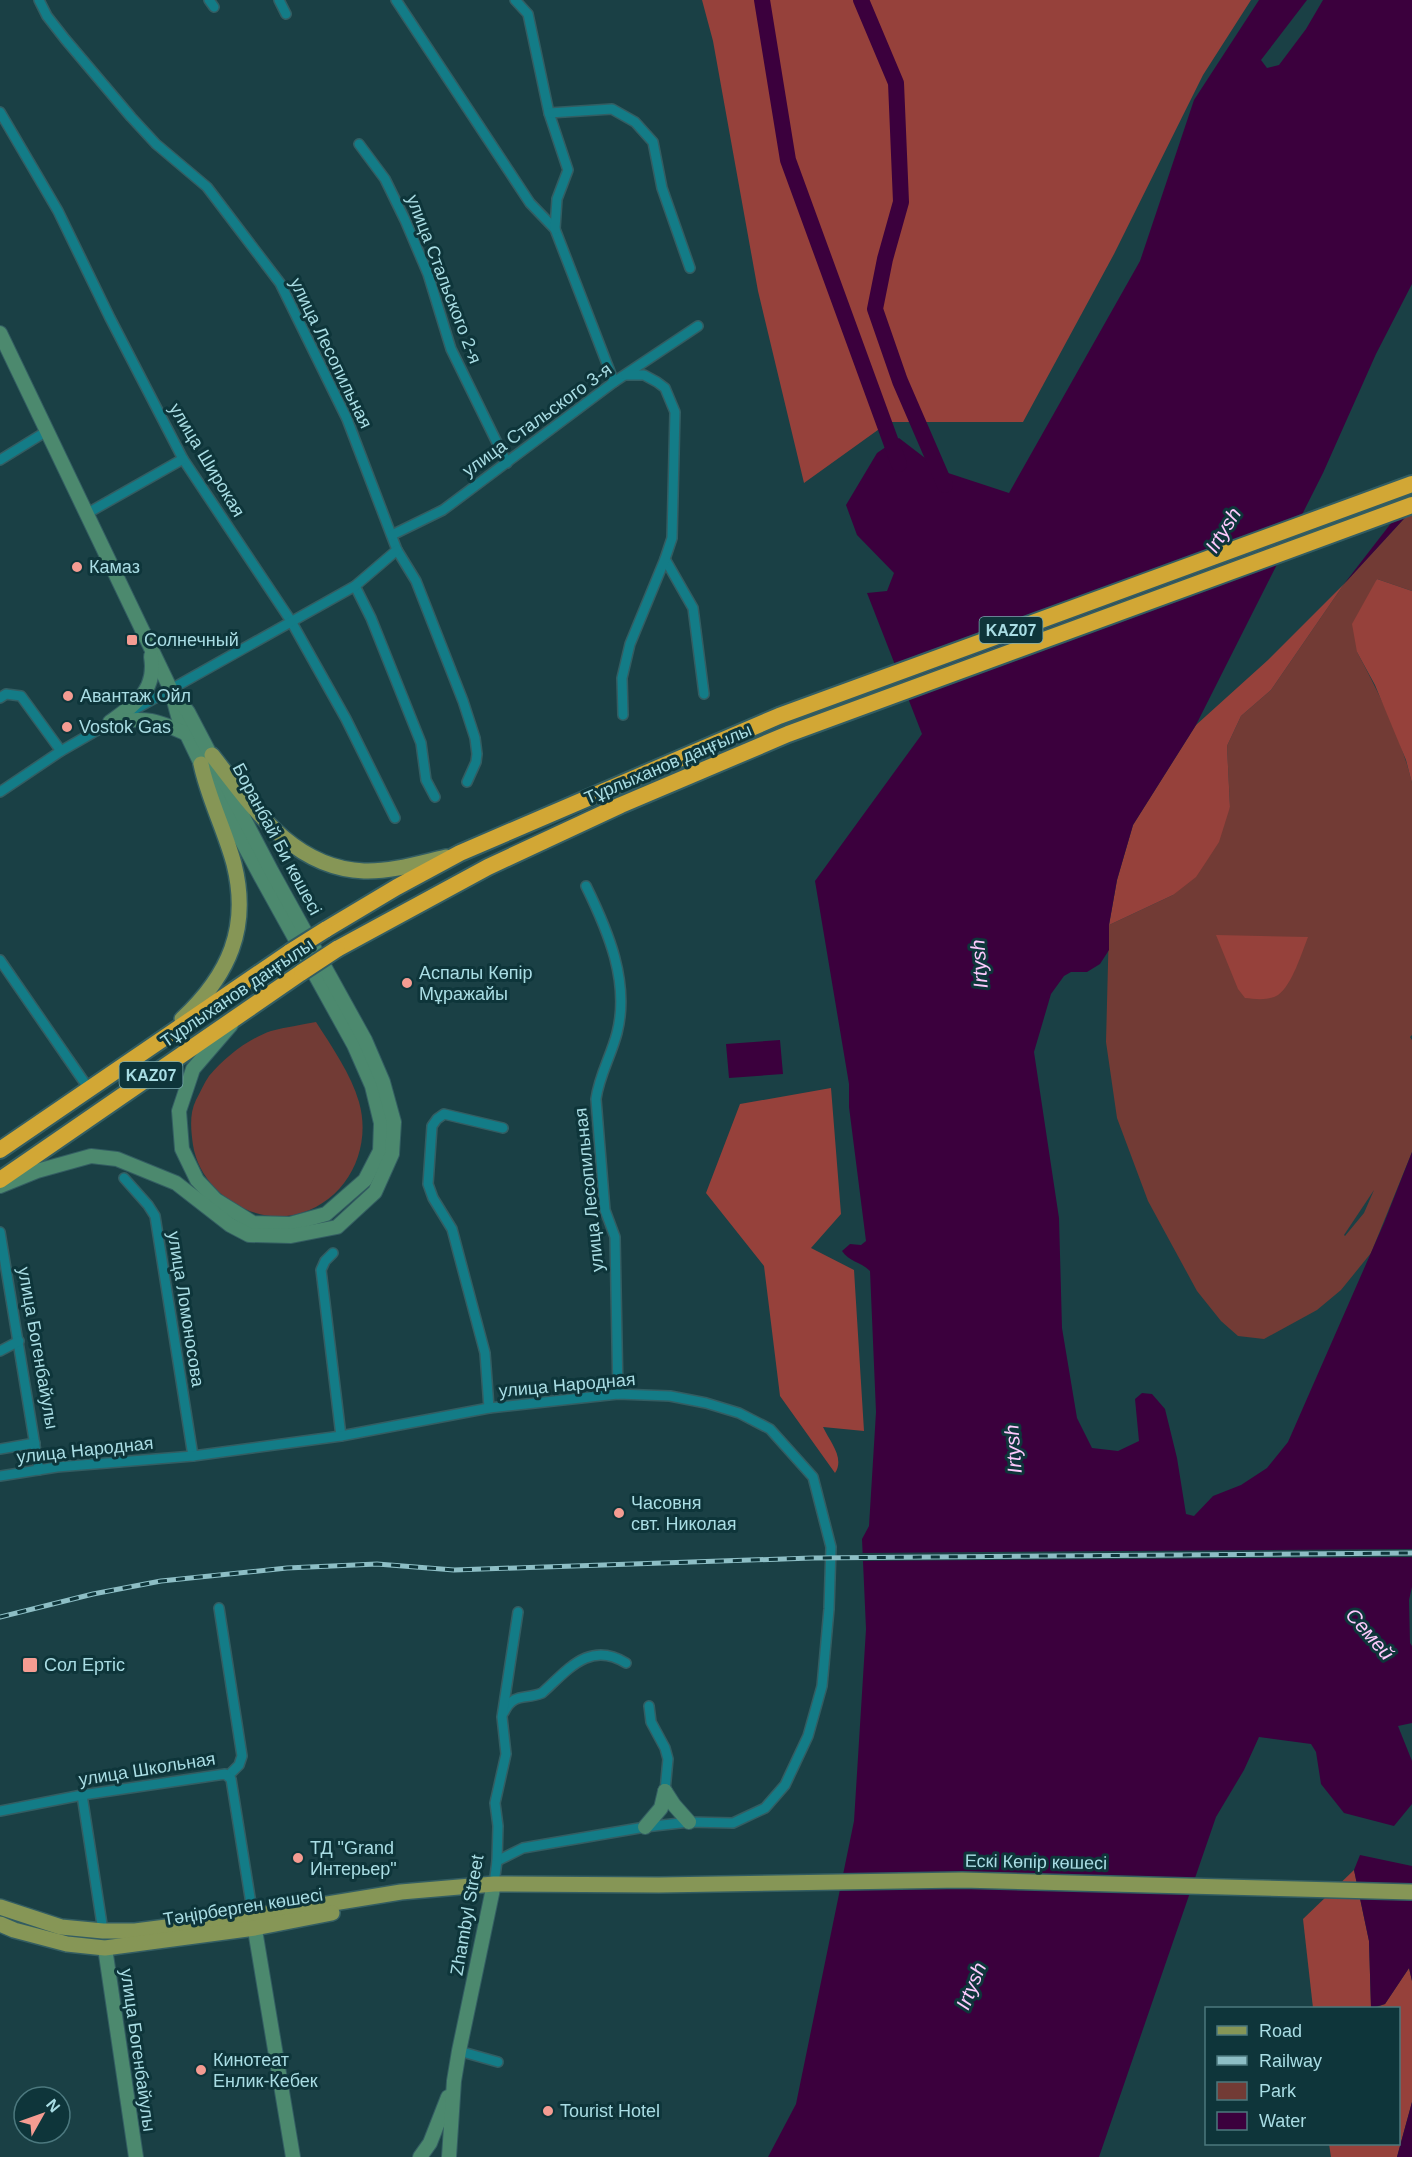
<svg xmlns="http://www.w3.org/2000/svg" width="1412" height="2157" font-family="Helvetica,sans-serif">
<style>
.green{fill:#723b35;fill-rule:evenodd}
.forest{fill:#96413b}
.water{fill:#3b003d}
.pier{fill:#1a4045}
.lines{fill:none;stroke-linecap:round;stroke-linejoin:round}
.river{stroke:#3b003d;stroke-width:16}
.street-casing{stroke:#335d62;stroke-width:12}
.secondary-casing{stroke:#335d62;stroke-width:16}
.primary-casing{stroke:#335d62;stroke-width:18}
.highway-casing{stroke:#335d62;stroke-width:20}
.street{stroke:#137c87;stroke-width:9}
.secondary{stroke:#4c896e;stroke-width:14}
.primary{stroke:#869656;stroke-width:15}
.highway{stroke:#d2a735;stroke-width:16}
.rail-casing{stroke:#8dbec5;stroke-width:5}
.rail{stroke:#0e353a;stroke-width:3;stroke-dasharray:9;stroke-linecap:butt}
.highway-bridge-casing{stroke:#335d62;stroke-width:20;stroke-linecap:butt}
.highway-bridge{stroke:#d2a735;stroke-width:16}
.poi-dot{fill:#f59c92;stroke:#0e353a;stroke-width:2}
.labels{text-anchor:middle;stroke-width:6;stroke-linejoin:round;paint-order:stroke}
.shield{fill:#0e353a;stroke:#7aabb1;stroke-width:1.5}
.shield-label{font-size:16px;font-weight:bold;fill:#a9dde4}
.street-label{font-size:18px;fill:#a9dde4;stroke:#0e353a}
.poi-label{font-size:18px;fill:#a9dde4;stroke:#0e353a;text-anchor:start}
.water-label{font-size:20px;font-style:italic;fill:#fdcafd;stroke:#0e353a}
</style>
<rect width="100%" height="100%" fill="#1a4045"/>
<g class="green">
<path d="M1412,510V591L1377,579L1357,652C1379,693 1401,737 1412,783V1035L1410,1037L1412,1040V1152L1371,1253L1341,1290L1317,1310L1264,1339L1238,1336L1221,1321L1197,1291L1148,1201L1117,1118L1106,1042L1109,925L1173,895L1230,807L1227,746L1241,716L1271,690L1344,584ZM1374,1190L1364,1213L1345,1236L1344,1235Z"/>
<path d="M316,1022C332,1047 351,1074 359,1102C373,1151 345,1204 294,1215C249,1224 200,1190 193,1145C191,1130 189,1114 196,1100C200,1093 204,1083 209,1076C225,1057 248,1039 271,1031C286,1027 301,1025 316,1022Z"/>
</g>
<g class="forest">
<polygon points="702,0 1251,0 1203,75 1114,254 1023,422 889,422 804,483 758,291 713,41"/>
<polygon points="1377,579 1412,591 1412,783 1406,760 1375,685 1357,652 1352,624"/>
<polygon points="1344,584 1271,690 1241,716 1227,746 1230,807 1219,842 1206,862 1196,877 1173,895 1109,925 1117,880 1133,825 1196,725 1268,660"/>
<path d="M1216,935L1308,937C1302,952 1292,985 1278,995C1268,1001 1255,999 1245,998L1238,989Z"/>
<path d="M831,1088L841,1214L811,1248L854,1270L864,1431L823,1427C830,1442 845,1458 835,1473L780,1396L764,1266L706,1193L740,1104Z"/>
<polygon points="1354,1870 1369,1941 1371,2008 1313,2008 1303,1919"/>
<polygon points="1409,1968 1412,1981 1412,2102 1397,2157 1331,2157 1329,2144 1398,2144 1398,2008 1374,2008 1385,2004"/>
</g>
<g class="water">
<path d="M1259,0H1307L1261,60L1267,68L1279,65L1306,29L1323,0H1412V284L1376,354L1323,473L1196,725L1133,825L1117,880L1109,925V950L1100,964L1087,972H1071L1064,976L1051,994L1034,1052L1059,1218L1062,1328L1077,1418L1092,1448L1118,1451L1139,1441L1135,1399L1142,1393L1152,1394L1165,1409L1177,1458L1186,1514L1194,1516L1213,1496L1241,1485L1267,1468L1288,1442L1384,1223L1412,1152V1587L1409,1600L1410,1643L1412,1646V1723L1398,1726L1412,1761V1804L1394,1826L1344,1813L1321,1784L1316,1752L1311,1744L1259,1737L1244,1770L1216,1817L1099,2157H768L796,2104L854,1821L866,1629L862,1539L869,1526L876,1412L870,1271C860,1261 849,1262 842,1251L850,1244L861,1245L866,1241L849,1107V1084L815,881L922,734L867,593L887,591L894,573L857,535L846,505L877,453L899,438L942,471L1009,493L1140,261L1194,100Z"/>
<polygon points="1412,496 1412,510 1344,584"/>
<polygon points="780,1040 783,1074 729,1078 726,1044"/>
<polygon points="1360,1855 1412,1866 1412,1981 1409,1968 1385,2004 1371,2008 1369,1941 1354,1870"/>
<polygon points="1412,2102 1412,2157 1397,2157"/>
</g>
<polygon class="pier" points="1412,1549 1412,1557 860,1561 859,1553"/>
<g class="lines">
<g class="river">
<polyline points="762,0 788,160 899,464"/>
<polyline points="861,0 896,83 901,202 885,259 875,309 900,381 945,485"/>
</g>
<g class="street-casing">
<g id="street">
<polyline points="39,0 47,16 65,39 131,117 156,144 207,187 280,283 347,419 397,550 416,581 463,701 475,738 477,754 476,762 467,782"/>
<polyline points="209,0 214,7"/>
<polyline points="279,0 286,14"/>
<polyline points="396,0 530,203 555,229 614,382"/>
<polyline points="515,0 528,14 549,113 568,170 557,199 555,229"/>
<polyline points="0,112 58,211 110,318 183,459 291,621 346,719 395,818"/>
<polyline points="549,113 612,109 635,122 653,142 662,188 690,268"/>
<polyline points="359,144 385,179 405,220 428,274 451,349 507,463"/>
<polyline points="0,460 47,431"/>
<polyline points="86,514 183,459"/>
<polyline points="392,535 443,510 614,382 698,326"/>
<polyline points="665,559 693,608 704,694"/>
<polyline points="355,586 371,618 421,743 426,780 435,797"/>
<polyline points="0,698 6,694 21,696 61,751"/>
<polyline points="132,711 355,586 397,550"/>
<polyline points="623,715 622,678 630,644 665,559 672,538 675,412 665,388 657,382 644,375 626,375"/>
<polyline points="0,792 61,751 115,720"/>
<path d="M586,886C608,931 630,982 617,1033C611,1056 599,1076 596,1099L605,1210L615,1237L618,1394"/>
<polyline points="0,960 89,1089"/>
<polyline points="124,1178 148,1205 155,1216 193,1456"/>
<polyline points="0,1232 39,1470"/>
<polyline points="333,1253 325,1261 321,1270 341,1436"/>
<polyline points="0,1351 19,1341"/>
<polyline points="489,1408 485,1353 465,1278 452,1229 433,1198 428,1184 432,1126 437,1119 444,1114 503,1128"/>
<polyline points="0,1449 35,1443"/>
<polyline points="0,1476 57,1467 193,1456 341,1436 489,1408 618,1394 670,1396 706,1403 739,1413 770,1429 813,1477 831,1547 829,1609 822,1686 808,1736 785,1785 765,1808 733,1823 689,1822 645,1827 523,1848 497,1861"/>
<polyline points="219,1608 242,1756 239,1765 229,1775"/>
<polyline points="649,1706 651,1722 665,1748 668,1759 665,1791"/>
<path d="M504,1712C514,1692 525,1700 542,1693C567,1671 589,1640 626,1663"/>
<polyline points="82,1795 103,1931"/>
<polyline points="0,1811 82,1795 225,1774 231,1779 253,1916"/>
<polyline points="494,1884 497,1861 498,1826 495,1803 506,1754 502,1717 518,1612"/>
<polyline points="459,2051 498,2062"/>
</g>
</g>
<g class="secondary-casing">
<g id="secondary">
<polyline points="0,333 171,690 178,716 201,764 261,877 354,1045 372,1086 381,1123 380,1151 365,1180 326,1214 290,1224 253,1223 216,1200 197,1180 182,1149 179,1111 193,1069 231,1025"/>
<path d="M110,722C135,704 157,691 151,656"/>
<path d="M113,722C147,717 156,720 187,734"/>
<polyline points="0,1186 37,1171 91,1156 117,1159 176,1183 230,1225 249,1235 291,1236 337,1227 375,1192 392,1154 394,1122 383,1082 365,1040 272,872 188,712 174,694"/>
<polyline points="665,1791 674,1805 689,1822"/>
<polyline points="645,1827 661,1808 665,1791"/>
<polyline points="253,1918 293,2157"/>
<polyline points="105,1948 136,2157"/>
<polyline points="420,2157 430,2143 448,2097"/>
<polyline points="449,2157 454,2081 459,2051 494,1884"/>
</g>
</g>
<g class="primary-casing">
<g id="primary">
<path d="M212,755C253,807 292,868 364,871C391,872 420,863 446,857"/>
<path d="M182,1019C229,975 250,928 234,864C225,830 208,798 201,764"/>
<polyline points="0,1907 61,1927 103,1931 135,1931 253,1916 401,1892 494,1884 659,1885 962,1880 1412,1892"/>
<polyline points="0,1924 14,1930 67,1944 105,1948 255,1928 332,1913"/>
</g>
</g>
<g class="highway-casing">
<g id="highway">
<polyline points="325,930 397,887 460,853 779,716 1412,484"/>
<polyline points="337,949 488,867 621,805 788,734 1412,505"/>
<polyline points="0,1150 290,952"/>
<polyline points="0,1180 302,972"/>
</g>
</g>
<use href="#street" class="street"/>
<use href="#secondary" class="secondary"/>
<use href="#primary" class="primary"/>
<use href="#highway" class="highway"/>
<g class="rail-casing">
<polyline id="rail" points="0,1617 93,1594 161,1581 287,1568 377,1564 454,1570 812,1558 1412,1553"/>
</g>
<use href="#rail" class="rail"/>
<g class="highway-bridge-casing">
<g id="highway-bridge">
<polyline points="290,952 325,930"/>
<polyline points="302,972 337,949"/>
</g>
</g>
<use href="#highway-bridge" class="highway-bridge"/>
</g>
<g class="poi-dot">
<circle cx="77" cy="567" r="6"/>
<rect x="126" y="634" width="12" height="12" rx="3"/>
<circle cx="68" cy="696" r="6"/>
<circle cx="67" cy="727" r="6"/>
<circle cx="407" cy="983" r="6"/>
<circle cx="619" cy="1513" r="6"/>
<rect x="22" y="1657" width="16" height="16" rx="3"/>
<circle cx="298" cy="1858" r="6"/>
<circle cx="201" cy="2070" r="6"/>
<circle cx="548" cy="2111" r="6"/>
</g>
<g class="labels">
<g class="shield">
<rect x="979.5" y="617" width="63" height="26" rx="4.5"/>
<rect x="119.5" y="1062" width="63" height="26" rx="4.5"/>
</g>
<g class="shield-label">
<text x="1011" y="636">KAZ07</text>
<text x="151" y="1081">KAZ07</text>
</g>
<g class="street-label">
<text transform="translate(444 279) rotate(69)" y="6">улица Стальского 2-я</text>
<text transform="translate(331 353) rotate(64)" y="6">улица Лесопильная</text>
<text transform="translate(537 420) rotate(-36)" y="6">улица Стальского 3-я</text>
<text transform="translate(207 460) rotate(59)" y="6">улица Широкая</text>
<text transform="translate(668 764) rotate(-23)" y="6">Тұрлыханов даңғылы</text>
<text transform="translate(277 839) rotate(62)" y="6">Боранбай Би көшесі</text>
<text transform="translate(237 993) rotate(-34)" y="6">Тұрлыханов даңғылы</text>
<text transform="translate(589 1190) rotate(-96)" y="6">улица Лесопильная</text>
<text transform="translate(186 1309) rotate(81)" y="6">улица Ломоносова</text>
<text transform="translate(38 1348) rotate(80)" y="6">улица Богенбайулы</text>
<text transform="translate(567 1385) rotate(-5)" y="6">улица Народная</text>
<text transform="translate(85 1450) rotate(-6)" y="6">улица Народная</text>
<text transform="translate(147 1769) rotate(-9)" y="6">улица Школьная</text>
<text transform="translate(1036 1862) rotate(1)" y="6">Ескі Көпір көшесі</text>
<text transform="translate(243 1907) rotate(-9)" y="6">Тәңірберген көшесі</text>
<text transform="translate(467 1915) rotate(-80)" y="6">Zhambyl Street</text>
<text transform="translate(138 2050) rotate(82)" y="6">улица Богенбайулы</text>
</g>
<g class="poi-label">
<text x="89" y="573">Камаз</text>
<text x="144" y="646">Солнечный</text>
<text x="80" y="702">Авантаж Ойл</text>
<text x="79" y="733">Vostok Gas</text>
<text x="419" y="979">Аспалы Көпір<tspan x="419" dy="21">Мұражайы</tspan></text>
<text x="631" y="1509">Часовня<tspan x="631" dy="21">свт. Николая</tspan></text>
<text x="44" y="1671">Сол Ертіс</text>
<text x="310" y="1854">ТД "Grand<tspan x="310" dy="21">Интерьер"</tspan></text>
<text x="213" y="2066">Кинотеат<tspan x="213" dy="21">Енлик-Кебек</tspan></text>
<text x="560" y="2117">Tourist Hotel</text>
</g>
<g class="water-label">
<text transform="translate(1223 530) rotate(-58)" y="7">Irtysh</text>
<text transform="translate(979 964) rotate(-94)" y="7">Irtysh</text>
<text transform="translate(1013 1449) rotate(-94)" y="7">Irtysh</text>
<text transform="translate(1370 1634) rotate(49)" y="7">Семей</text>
<text transform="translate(971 1986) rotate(-68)" y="7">Irtysh</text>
</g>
</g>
<rect x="1205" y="2007" width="195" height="138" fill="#0e353a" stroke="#4c787e" stroke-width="1.5"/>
<rect x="1217" y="2026" width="30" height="9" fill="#869656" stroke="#4c787e" stroke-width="1.5"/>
<text x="1259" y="2037" font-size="18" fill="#a9dde4">Road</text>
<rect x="1217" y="2056" width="30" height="9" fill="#8dbec5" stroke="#4c787e" stroke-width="1.5"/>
<text x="1259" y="2067" font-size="18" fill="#a9dde4">Railway</text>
<rect x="1217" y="2082" width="30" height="18" fill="#723b35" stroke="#4c787e" stroke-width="1.5"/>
<text x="1259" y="2097" font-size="18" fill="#a9dde4">Park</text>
<rect x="1217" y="2112" width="30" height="18" fill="#3b003d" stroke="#4c787e" stroke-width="1.5"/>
<text x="1259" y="2127" font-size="18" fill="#a9dde4">Water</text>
<g transform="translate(42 2115) rotate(50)"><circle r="28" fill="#0e353a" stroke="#4c787e" stroke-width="1.5"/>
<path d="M0-4.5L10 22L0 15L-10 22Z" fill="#f59c92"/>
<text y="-9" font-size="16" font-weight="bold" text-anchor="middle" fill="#a9dde4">N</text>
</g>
</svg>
